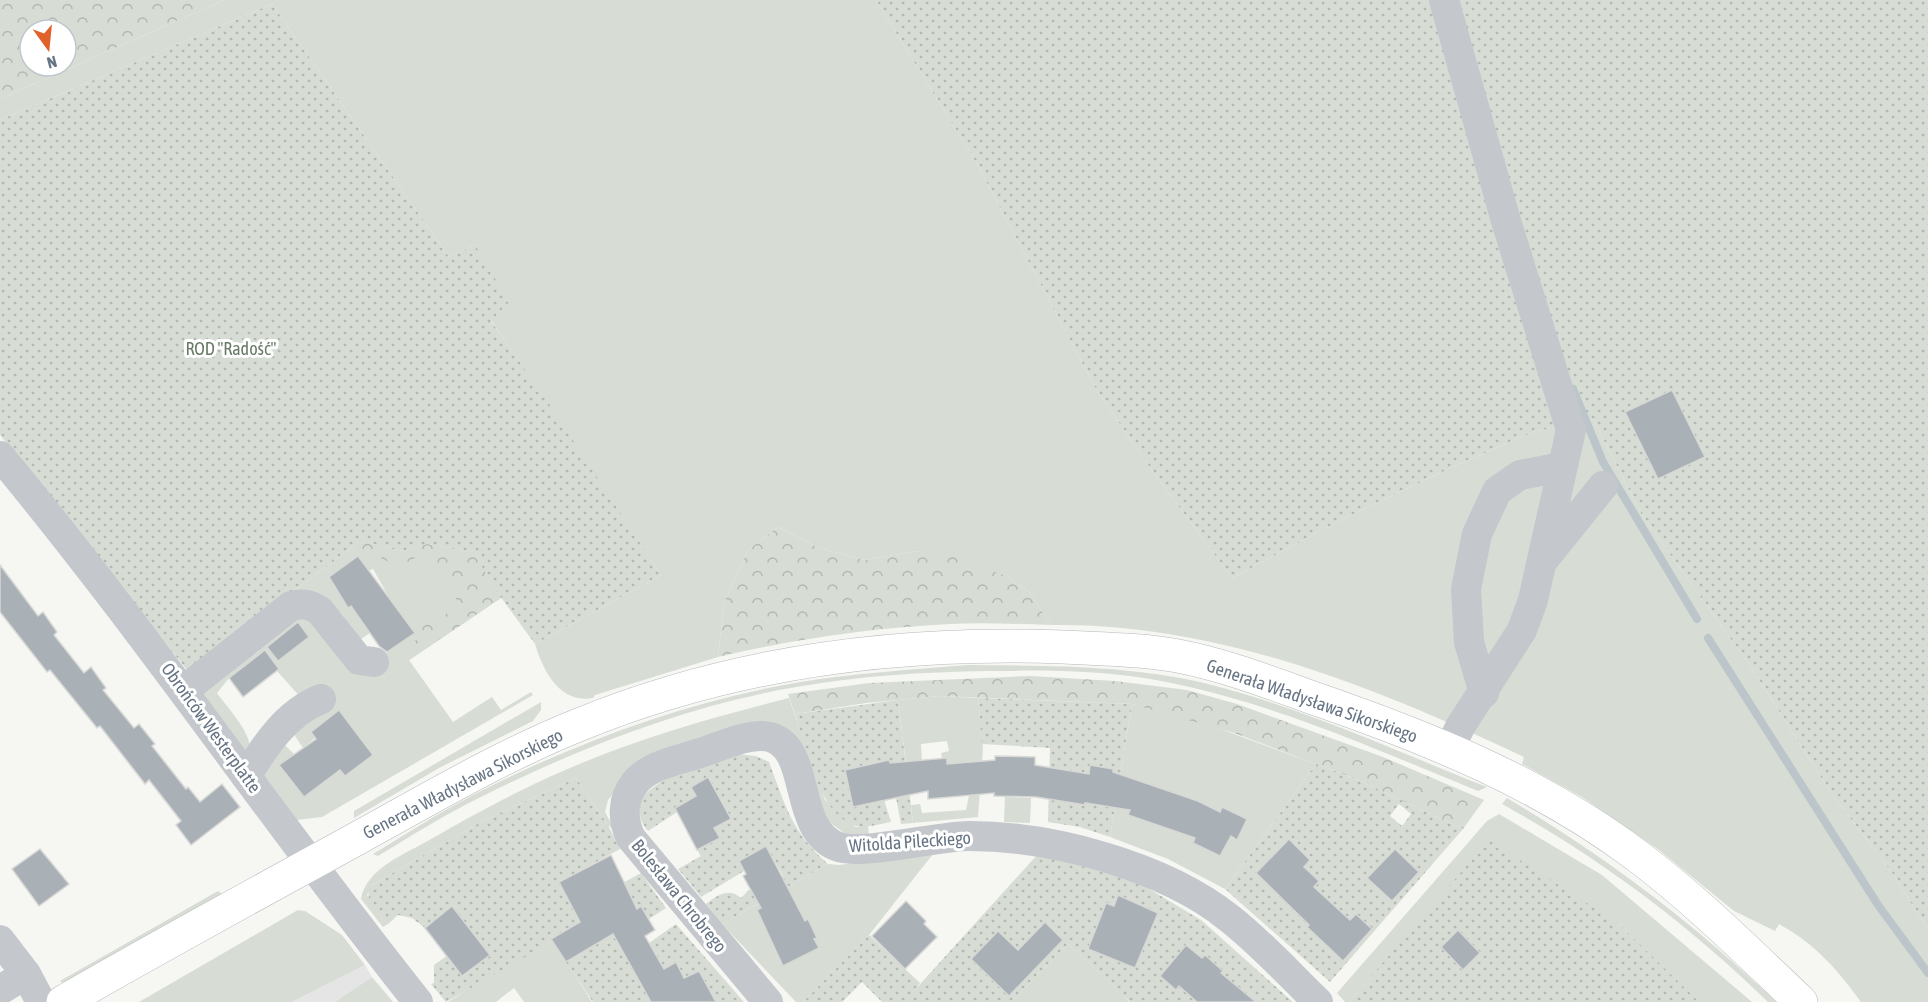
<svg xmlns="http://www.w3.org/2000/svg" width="1928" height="1002" font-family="'Asap Condensed',sans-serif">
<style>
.built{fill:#e4e5e4}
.grass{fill:#d7ddd4}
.forest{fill:url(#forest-crowns);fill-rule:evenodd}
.garden{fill:url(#garden-dots);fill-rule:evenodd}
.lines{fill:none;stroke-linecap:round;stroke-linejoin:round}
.stream{stroke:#bbc5ca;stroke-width:8}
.building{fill:#a9b0b6;stroke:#d8d8d6;stroke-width:1.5}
.major-casing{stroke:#b5b9bd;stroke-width:34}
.minor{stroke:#c4c7cb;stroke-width:30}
.major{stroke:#fff;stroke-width:33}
.labels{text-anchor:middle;stroke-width:6;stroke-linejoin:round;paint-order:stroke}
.park-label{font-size:18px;fill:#687b65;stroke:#fff}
.street-label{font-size:18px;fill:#667484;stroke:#fff}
</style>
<defs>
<pattern id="forest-crowns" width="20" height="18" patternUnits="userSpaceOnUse" patternTransform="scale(1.5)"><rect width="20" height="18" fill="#d7ddd4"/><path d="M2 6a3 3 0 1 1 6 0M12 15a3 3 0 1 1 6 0" fill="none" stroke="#b2b8b2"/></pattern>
<pattern id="garden-dots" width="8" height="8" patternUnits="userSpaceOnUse" patternTransform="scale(1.5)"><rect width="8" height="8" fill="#d7ddd4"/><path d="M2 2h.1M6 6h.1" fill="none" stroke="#b2b8b2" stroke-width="1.8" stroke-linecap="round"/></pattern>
</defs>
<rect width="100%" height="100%" fill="#f6f6f3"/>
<polygon class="built" points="365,965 372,977 335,1002 292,1002"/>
<g class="grass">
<path d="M224,0H876L977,164L1096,389L1153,472L1232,578L1347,517L1457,465L1533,432L1593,419L1642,515L1753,670L1831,793L1893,874L1928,930V1002H1861C1838,970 1814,943 1779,924L1775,931L1734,911L1659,850L1582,797L1522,764L1524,757C1375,687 1218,623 1051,625L1029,592L1010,578L918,551L865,560L819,548L778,527L748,550L724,603L718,657L595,695L593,698C560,704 543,671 535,644L661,575L491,320L475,245L449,257L272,4L0,120V99Z"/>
<path d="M361,541L402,551L427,544L474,552L501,598L409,660L453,722L492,697L501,710L531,692L533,695L322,817L296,820L260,777L261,769L285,745L294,754L280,765L304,797L340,770L345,776L373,755L339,711L311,732L315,738L303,748L295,736L297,726L320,707L322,695L302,699L277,671L279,669L265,650L229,678L217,693C229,710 257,737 249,759L201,694L285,614C319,607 334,641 351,665L385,654L415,633L399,611L391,616L383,605L390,599L373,569L368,571L357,556L329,577L348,608L351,606L361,621L366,618L374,630L357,642L349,641L339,627L344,617L338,610L310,595L297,598L190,681L183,673Z"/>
<path d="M967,665C1047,666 1130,665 1208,684C1301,707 1398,752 1487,787L1478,791C1377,750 1274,703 1166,682C1108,670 1046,670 987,671C923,672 859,676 796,687C686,706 578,748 479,798C444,815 411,836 378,856L373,854C406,834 440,812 475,794C575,743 684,702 795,683C852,673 910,670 967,665Z"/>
<polygon points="940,696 978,698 983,749 978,817 913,823 911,805 920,804 922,813 966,810 969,795 966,763 947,764 946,758 942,758 941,753 949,751 947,741 921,744 923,778 908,779 898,700"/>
<path d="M789,698L825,800L856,827L868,825L869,836L847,835L825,819L790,736L640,762L608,800L605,812L616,832L608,825L576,778L481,822L372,885L367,895L388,924L383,927L361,899C366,868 406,854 431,839C478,812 526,786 577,765C645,736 718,716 789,698Z"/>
<polygon points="541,702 541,710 533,721 439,768 354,818 354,811"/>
<polygon points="1132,704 1204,723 1316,764 1225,889 1168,859 1110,837"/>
<polygon points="1005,797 1031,798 1030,823 1004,822"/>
<path d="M1507,798C1605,856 1694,923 1776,1002H1768C1688,924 1600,858 1502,804Z"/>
<polygon points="1499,814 1602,875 1752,1002 1698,1002 1619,924 1411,932 1349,1002 1345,1002 1337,993 1487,821"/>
<polygon points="933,854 869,935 803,1002 796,1002 722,924 828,864 839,865"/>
<polygon points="218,891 222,894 65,984 60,981"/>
<polygon points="298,910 305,911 342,935 365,965 292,1002 139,1002"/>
<polygon points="553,941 592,1002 524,1002 514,988 496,1002 448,1002 496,971"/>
<polygon points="1068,944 1122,994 1129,1002 1011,1002"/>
<polygon points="372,977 393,1002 335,1002"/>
</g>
<g class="forest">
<path d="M0,0H224L0,99ZM30,30H66V66H30Z"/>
<path d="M778,527L819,548L865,560L918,551L958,557L1010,578L1029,592L1051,625C1017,624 983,622 950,624C871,628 794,639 718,657L724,603L748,550Z"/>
<path d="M361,541L402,551L427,544L474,552L501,598L408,661L406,648L417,639V628L441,619L457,603C453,577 437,569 415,558L398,567L356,545Z"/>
<polygon points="1030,676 1115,681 1187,690 1237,704 1383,757 1484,800 1463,829 1356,779 1316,764 1234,733 1132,704 940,696 866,703 795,714 788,694 869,683"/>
</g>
<g class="garden">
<polygon points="876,0 1928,0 1928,930 1893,874 1831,793 1753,670 1642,515 1593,419 1533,432 1457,465 1347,517 1232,578 1153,472 1096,389 977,164"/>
<polygon points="272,4 449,257 475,245 509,302 491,321 549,404 661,575 535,644 494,588 474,552 427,544 402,551 361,541 187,670 0,435 0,120"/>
<polygon points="978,698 1132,704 1110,837 1080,827 1048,822 1050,748 982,744"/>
<path d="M898,700L913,823L901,824L889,760L845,770L853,807L884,800L891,822C880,824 864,829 854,825C818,813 806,746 795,714Z"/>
<path d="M738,754L756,756L769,762C786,807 791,831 828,864L722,924L706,904C717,895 729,887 741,898L750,889L783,876L766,846L739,861L744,871L701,897L678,869L701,856L697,850L719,838L714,828L731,818L709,778L691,787L696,796L675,808L677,812L648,831C609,783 710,764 738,754Z"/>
<path d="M1316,764L1356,779L1463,829L1330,982L1225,889ZM1399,804L1411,814L1402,826L1390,816Z"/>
<polygon points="576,778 608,825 620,849 559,882 574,910 641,873 666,908 649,919 641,906 608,925 649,943 676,924 744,1002 593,1002 566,962 584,951 569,928 552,938 553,941 446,1002 431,984 434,983 434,965 447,956 463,976 490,955 452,906 425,928 412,918 398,915 388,924 369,900 368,890 372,885 481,822"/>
<polygon points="1489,840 1619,924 1699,1002 1349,1002"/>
<polygon points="1038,854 1136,881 1201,920 1293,1002 1130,1002 1068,944 1011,1002 882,1002 862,982 842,1002 803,1002 869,935 920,983 913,992"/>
</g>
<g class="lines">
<g class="stream">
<polyline points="1573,389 1603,462 1697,619"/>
<polyline points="1708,638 1878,905 1928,973"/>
</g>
</g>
<g class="building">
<polygon points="1672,390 1705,457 1658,479 1625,412"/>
<polygon points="358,556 415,633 387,652 379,646 351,606 348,608 329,577"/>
<polygon points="0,565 38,616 43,612 57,632 54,635 84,673 91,667 106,688 103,690 134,728 139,724 155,744 152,746 186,789 188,787 200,802 222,784 240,807 191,845 176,825 181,821 149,780 145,784 100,726 97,728 50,670 47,672 0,612"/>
<polygon points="298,622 309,637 278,661 267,647"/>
<polygon points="265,650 279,669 243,697 229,678"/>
<polygon points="339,710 373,755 345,776 340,770 304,797 279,765 316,739 311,732"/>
<polygon points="995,756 1035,757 1035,765 1089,774 1090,765 1113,769 1113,772 1198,801 1220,812 1222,807 1247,819 1237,840 1231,836 1220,856 1193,843 1195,838 1128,815 1130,810 1085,803 1085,805 1036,797 994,796 994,793 928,799 928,791 853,807 845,770 889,760 890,763 947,758 947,764 995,760"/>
<polygon points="708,777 731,819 714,828 720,838 697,850 675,808 696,796 691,787"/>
<polygon points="1289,839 1310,860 1304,867 1319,881 1314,887 1350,920 1356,914 1372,929 1343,961 1307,927 1309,925 1256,873"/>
<polygon points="766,846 805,921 808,919 817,938 814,939 819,948 783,966 757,910 761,908 743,876 746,874 739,861"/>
<polygon points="40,849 69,884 39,906 12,869"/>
<polygon points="1395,849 1419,872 1392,901 1367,878"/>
<polygon points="611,855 637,909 641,906 655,930 645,936 664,969 676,962 684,978 699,971 716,1002 651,1002 613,934 566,962 551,939 580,922 559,882"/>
<polygon points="1118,895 1158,913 1135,968 1088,949 1106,903 1114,906"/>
<polygon points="906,901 926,921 924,924 937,937 905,969 872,936"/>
<polygon points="452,906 490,955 462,976 425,928"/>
<polygon points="1045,922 1063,940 1009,996 971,959 998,931 1018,950"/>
<polygon points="1458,930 1480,953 1463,970 1441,947"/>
<polygon points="1186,945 1202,958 1205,955 1223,971 1221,973 1256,1002 1197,1002 1179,986 1176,990 1160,976"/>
</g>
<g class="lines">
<g class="major-casing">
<path id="major" d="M63,1002C160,946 259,892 358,838C431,798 503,755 581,724C733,662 900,641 1063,647C1101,649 1141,649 1178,656C1225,665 1271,683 1316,699C1429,738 1540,783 1636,855C1695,899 1748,952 1801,1002"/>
</g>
<g class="minor">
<polyline points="1444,0 1506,221 1571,430 1533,600 1522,630 1460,727 1449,750"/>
<path d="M0,456C147,633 275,823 418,1002"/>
<polyline points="1545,558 1603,486"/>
<path d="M183,691L291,606C303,603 310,604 320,611L359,660L374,662"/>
<polyline points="1484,693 1469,642 1466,589 1477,534 1497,491 1520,475 1562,467"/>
<path d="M246,776C265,746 286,713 321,699"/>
<polyline points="0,940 26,974 41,1002"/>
<polyline points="0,990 26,974"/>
<path d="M768,1002L631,838C622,820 622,799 635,783C648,765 680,760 700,753C720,747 749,732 770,737C813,749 791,831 839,847C864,855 938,836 969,836C1052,836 1164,866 1229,918C1261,943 1289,974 1318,1002"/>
</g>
<use href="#major" class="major"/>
</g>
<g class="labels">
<g class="park-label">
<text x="231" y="355">ROD "Radość"</text>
</g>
<g class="street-label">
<text transform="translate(1312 701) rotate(19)" y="6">Generała Władysława Sikorskiego</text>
<text transform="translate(211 728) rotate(54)" y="6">Obrońców Westerplatte</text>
<text transform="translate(463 784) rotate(-27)" y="6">Generała Władysława Sikorskiego</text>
<text transform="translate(910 842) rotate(-4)" y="6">Witolda Pileckiego</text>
<text transform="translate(679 896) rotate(51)" y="6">Bolesława Chrobrego</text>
</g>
</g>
<g transform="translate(48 48) rotate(165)"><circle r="28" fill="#ffffff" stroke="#c2c7ce" stroke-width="1.5"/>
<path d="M0-4.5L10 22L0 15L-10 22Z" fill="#e0612a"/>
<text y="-9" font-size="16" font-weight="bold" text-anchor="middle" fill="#667484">N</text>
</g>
</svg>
